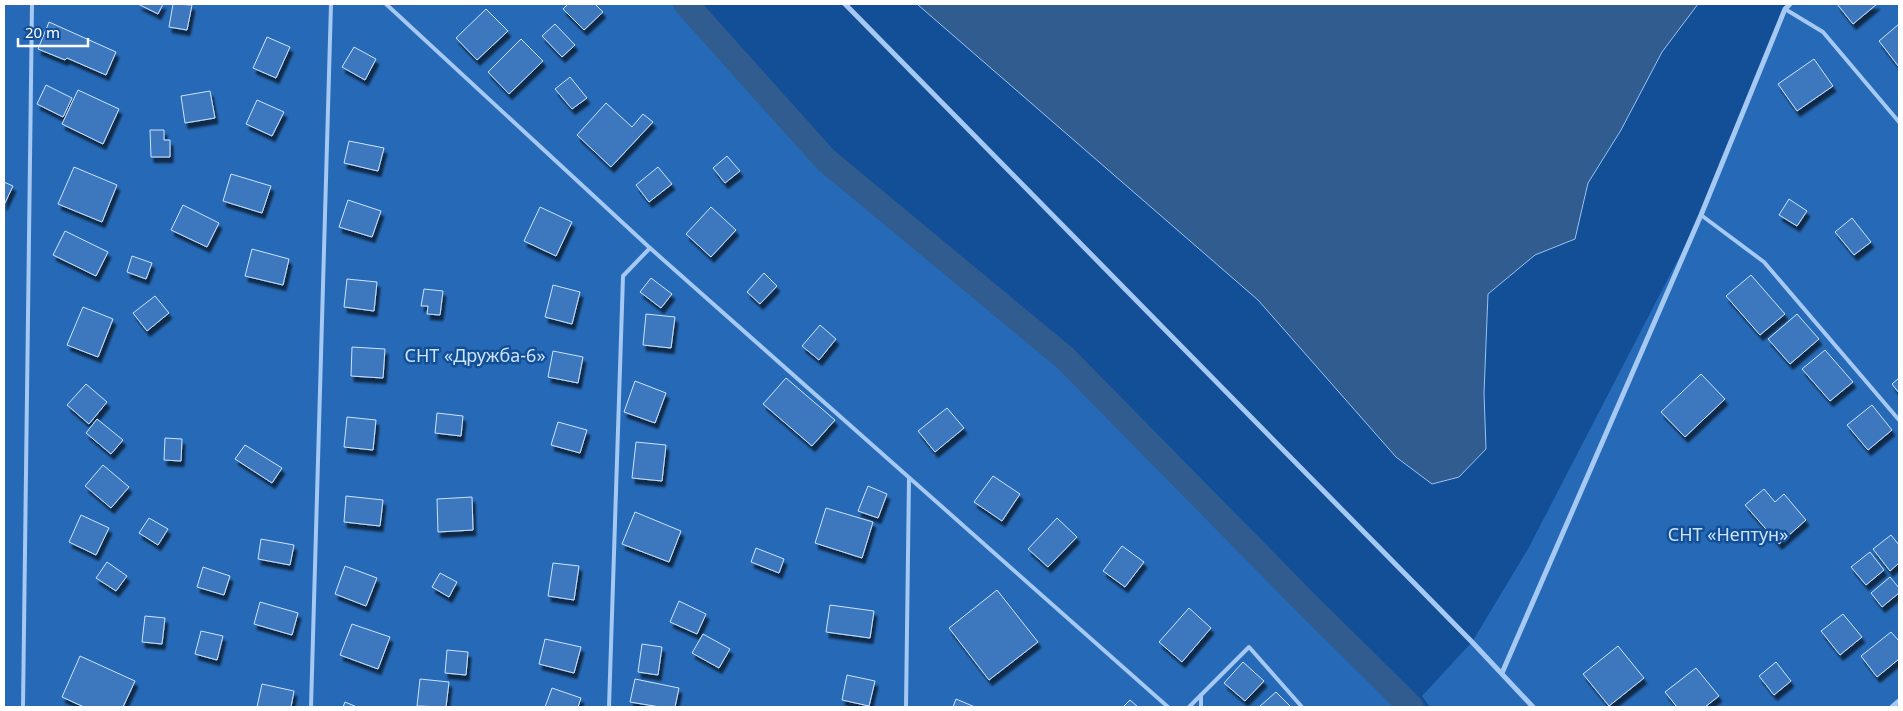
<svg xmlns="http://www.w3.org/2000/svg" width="1903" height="711" font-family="'Noto Sans',sans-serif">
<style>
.green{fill:#2669b6}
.water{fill:#305c90;stroke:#97c4f6}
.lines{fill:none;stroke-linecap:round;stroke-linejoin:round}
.canal{stroke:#305c90;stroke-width:25}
.building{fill:#3c78bf;stroke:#cce3fd;filter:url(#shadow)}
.service{stroke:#a5c9f3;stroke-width:4}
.minor{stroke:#a5c9f3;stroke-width:5}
.labels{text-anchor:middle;stroke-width:5;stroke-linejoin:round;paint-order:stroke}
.park-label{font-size:18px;fill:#cce3fd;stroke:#134f97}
</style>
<defs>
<filter id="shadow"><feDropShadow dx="3" dy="5.5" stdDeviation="1" flood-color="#0009"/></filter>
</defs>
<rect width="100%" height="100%" fill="#134f97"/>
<g class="green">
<polygon points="4,4 686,4 826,160 1065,358 1305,602 1411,707 4,707"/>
<polygon points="1790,4 1899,4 1899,707 1430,707 1422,696 1472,642 1528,549 1701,215"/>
</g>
<polygon class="water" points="917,4 1698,4 1662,52 1621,130 1588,183 1575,239 1535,255 1488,294 1484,393 1486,449 1459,477 1432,484 1396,457 1258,300"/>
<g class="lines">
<polyline class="canal" points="686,4 826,160 1065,358 1305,602 1411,707"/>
</g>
<g class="building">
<polygon points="138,4 163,4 158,14"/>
<polygon points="173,4 192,5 187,30 169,27"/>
<polygon points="568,4 595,4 603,12 584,30 563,9"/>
<polygon points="1837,4 1877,4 1853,24"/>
<polygon points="486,9 508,31 477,60 456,38"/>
<polygon points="49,22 116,52 106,75 67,58 65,60 38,49"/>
<polygon points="555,24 575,45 562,57 542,36"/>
<polygon points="1899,24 1899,67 1879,41"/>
<polygon points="267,37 290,47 276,78 253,68"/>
<polygon points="521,39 543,61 509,94 488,72"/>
<polygon points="354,47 376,59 365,80 342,67"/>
<polygon points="1814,59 1833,86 1797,111 1778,84"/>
<polygon points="570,77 587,98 572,109 555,89"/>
<polygon points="46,85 72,98 63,117 37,104"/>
<polygon points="78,90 119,109 103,144 62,124"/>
<polygon points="210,91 215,118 185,123 181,96"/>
<polygon points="257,100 284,112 272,136 246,124"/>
<polygon points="606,103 632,127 643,114 653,122 611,167 577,135"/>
<polygon points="150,130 164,130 164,140 170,140 170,157 151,157"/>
<polygon points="349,141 384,148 378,171 344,163"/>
<polygon points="727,156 740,171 725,183 713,168"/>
<polygon points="74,167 117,185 102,222 58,204"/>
<polygon points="658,167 672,184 649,202 636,185"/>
<polygon points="231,174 271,186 262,213 223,201"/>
<polygon points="4,182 13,186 4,205"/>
<polygon points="1789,199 1807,211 1797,226 1779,215"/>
<polygon points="348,200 381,211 372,237 339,227"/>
<polygon points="183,205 219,223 207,247 171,230"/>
<polygon points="540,207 572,222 556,256 524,241"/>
<polygon points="711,207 736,230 711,257 686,234"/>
<polygon points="1852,218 1871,242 1854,255 1835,232"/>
<polygon points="65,231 108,252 96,276 53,255"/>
<polygon points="252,249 289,259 283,285 245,276"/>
<polygon points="132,256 152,263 146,279 127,272"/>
<polygon points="764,273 777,286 760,304 747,292"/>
<polygon points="1751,275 1785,314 1760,335 1726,296"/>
<polygon points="651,278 672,294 661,308 640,292"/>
<polygon points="347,279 377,282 374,311 344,307"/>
<polygon points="553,285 580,292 572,324 545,317"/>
<polygon points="424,289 443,291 440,315 427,314 428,306 421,306"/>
<polygon points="155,296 169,313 147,331 133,313"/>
<polygon points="83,307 113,319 98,357 67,345"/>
<polygon points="646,314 675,317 671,348 643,345"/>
<polygon points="1797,314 1819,339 1790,364 1768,339"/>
<polygon points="820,325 836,339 819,360 802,346"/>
<polygon points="352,347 385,349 383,378 351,376"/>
<polygon points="1825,350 1853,382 1830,401 1802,369"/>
<polygon points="553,351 583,357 578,383 548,377"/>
<polygon points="1701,374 1725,399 1685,437 1661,412"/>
<polygon points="786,378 835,420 812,446 763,404"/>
<polygon points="1899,378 1899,393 1892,384"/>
<polygon points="635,381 666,393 655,423 624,412"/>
<polygon points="86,384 107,402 89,424 67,405"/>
<polygon points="1872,405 1892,430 1868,450 1847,425"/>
<polygon points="947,408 964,428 935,452 918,431"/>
<polygon points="437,413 463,416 461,436 435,433"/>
<polygon points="347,417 376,420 373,450 344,447"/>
<polygon points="97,419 123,440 111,454 86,433"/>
<polygon points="558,422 587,430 580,453 551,445"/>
<polygon points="165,438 182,439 181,461 164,460"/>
<polygon points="636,442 666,445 662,481 632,478"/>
<polygon points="245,445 282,468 272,483 235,459"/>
<polygon points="103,465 129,487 111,508 85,486"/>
<polygon points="993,476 1020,494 1002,521 974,502"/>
<polygon points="868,486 887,494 878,518 858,511"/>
<polygon points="1764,489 1775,502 1784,494 1806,520 1779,544 1745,505"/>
<polygon points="346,496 383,500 380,526 344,522"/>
<polygon points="472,497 473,530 438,532 437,499"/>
<polygon points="826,508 873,522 862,558 815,543"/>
<polygon points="635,512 681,531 669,562 622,544"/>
<polygon points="81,515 109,528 96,555 69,542"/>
<polygon points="149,518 168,529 158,545 139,533"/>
<polygon points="1057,518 1077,537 1048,567 1028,549"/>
<polygon points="1891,535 1899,545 1899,563 1890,571 1873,549"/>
<polygon points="261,539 294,545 290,565 258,559"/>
<polygon points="1122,546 1144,562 1125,587 1103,571"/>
<polygon points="756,548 784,559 779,573 751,562"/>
<polygon points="1870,552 1884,570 1866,585 1851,567"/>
<polygon points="107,562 127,576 116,591 96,578"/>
<polygon points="553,563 579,566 574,600 548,596"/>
<polygon points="345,566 377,578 366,606 335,594"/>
<polygon points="203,567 230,576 224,595 197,587"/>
<polygon points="440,573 457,582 449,597 432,587"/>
<polygon points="1890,577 1899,588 1899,593 1882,607 1871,593"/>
<polygon points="997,590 1038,642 989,680 949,628"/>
<polygon points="679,601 706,614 697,634 670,622"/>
<polygon points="260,602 298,613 292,635 254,624"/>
<polygon points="830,605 874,611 870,638 826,632"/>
<polygon points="1189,608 1211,628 1182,662 1159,642"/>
<polygon points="1843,614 1862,637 1840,655 1821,631"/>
<polygon points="145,616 165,618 162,644 142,642"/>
<polygon points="352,624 390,637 378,669 340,655"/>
<polygon points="201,631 223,636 217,660 195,654"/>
<polygon points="1891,632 1899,641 1899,659 1877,677 1861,656"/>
<polygon points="703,634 730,649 719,668 692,653"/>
<polygon points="545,639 581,647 574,673 539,664"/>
<polygon points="642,644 662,647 658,675 638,672"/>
<polygon points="1618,646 1644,678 1609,706 1583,674"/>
<polygon points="447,650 468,652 466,675 445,673"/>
<polygon points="80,656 135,681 123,707 84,707 62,697"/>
<polygon points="1243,662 1264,681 1245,701 1224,683"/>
<polygon points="1776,662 1791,681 1774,695 1759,676"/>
<polygon points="1696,668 1719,696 1705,707 1677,707 1665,692"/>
<polygon points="847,675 875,681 869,706 842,700"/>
<polygon points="420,679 449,682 446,707 417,706"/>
<polygon points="635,679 679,688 675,707 660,707 630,702"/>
<polygon points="262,684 294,691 291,707 257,707"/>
<polygon points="552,688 581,698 578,707 545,707"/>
<polygon points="1276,692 1291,707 1259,707"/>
<polygon points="956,699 975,707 953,707"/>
<polygon points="1130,700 1138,707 1123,707"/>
<polygon points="345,702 357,707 343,707"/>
</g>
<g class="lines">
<g class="service">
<polyline points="386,4 650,248 1168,707"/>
<polyline points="1785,9 1823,32 1899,122"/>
<polyline points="1701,215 1764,262 1899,420"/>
<polyline points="23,707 32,4"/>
<polyline points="311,707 331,4"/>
<polyline points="609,707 623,276 650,248"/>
<polyline points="906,707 909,478"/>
<polyline points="1189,707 1249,647 1302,707"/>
<polyline points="1201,707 1201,695"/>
</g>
<g class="minor">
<polyline points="845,4 1472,642 1533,707"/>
<polyline points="1502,673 1701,215 1785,9 1790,4"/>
<polyline points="1892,707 1899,701"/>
</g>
</g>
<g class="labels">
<g class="park-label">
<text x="475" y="362">СНТ «Дружба-6»</text>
<text x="1728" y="541">СНТ «Нептун»</text>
</g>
</g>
<rect width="1903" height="711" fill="none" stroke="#ffffff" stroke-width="10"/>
<path d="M18 38v8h70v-8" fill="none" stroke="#ffffff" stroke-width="2.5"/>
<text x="25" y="38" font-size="15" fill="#ffffff" stroke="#134f97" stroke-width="4" paint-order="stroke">20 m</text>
</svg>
